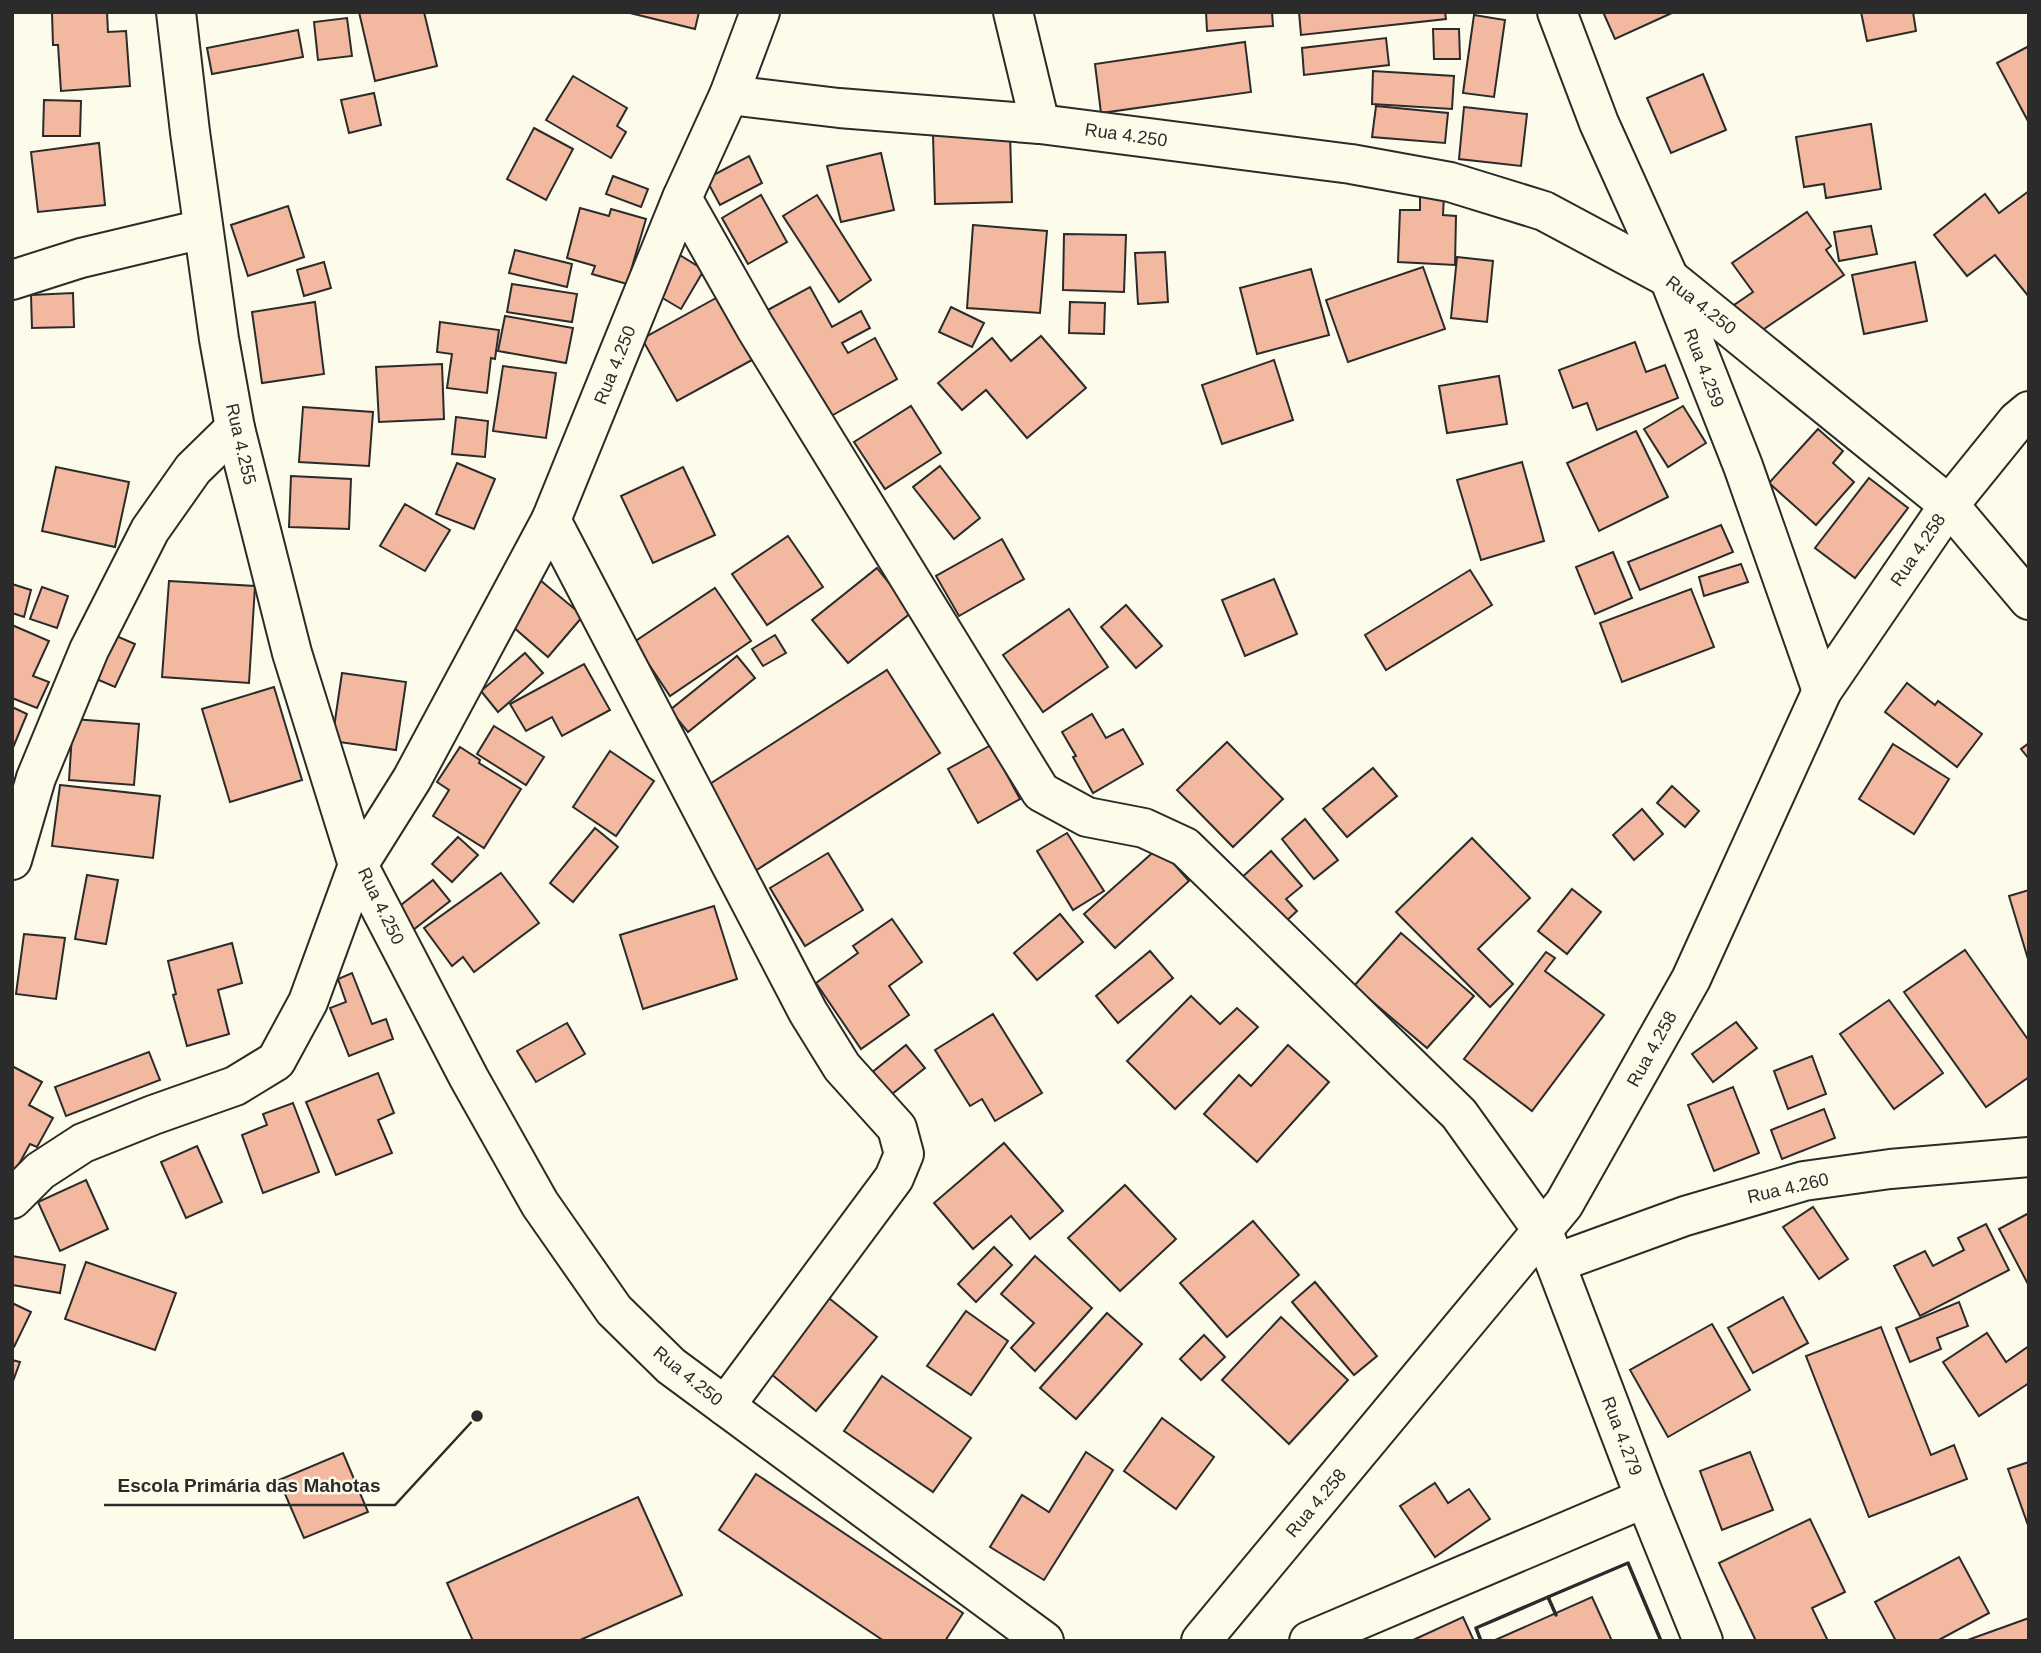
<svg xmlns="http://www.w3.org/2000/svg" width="2041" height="1653" font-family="Helvetica,sans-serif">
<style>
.building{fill:#f2b8a0;stroke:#2b2b2b;stroke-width:2}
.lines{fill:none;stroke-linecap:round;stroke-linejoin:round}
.minor-casing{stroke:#2b2b2b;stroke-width:42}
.minor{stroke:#fdfbea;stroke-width:38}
.wall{stroke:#2b2b2b;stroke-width:3.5}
.labels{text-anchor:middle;stroke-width:5;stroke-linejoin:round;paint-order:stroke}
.street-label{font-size:18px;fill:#2b2b2b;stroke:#fdfbea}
.leader{fill:none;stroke:#2b2b2b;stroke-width:2.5}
.callout-dot{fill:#2b2b2b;stroke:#fdfbea;stroke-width:2.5}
.callout-label{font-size:19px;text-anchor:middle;font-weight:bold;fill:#2b2b2b;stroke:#fdfbea;stroke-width:5;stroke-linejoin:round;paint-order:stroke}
</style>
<rect width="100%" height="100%" fill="#fdfbea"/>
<g class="building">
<polygon points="107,12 108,32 126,31 130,86 61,91 58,45 53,45 52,13"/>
<polygon points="359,12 424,12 437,66 375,81"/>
<polygon points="626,12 699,12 695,29"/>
<polygon points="1206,12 1272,12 1273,26 1207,31"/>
<polygon points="1299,12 1445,12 1446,19 1301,35"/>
<polygon points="1603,12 1674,12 1615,39"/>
<polygon points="1861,12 1913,12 1916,31 1867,41"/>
<polygon points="1474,15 1505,20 1494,97 1463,93"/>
<polygon points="347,18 352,56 318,60 314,22"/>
<polygon points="1433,29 1459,29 1460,59 1434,59"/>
<polygon points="298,30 303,57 212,74 207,48"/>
<polygon points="1386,38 1389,65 1304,75 1302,48"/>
<polygon points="1245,42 1251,92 1101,113 1095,64"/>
<polygon points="2029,46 2029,123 1997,63"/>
<polygon points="1373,71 1454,76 1452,109 1372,104"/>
<polygon points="1703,74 1726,130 1671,153 1647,98"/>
<polygon points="573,76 627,108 617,126 626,132 611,158 546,120"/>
<polygon points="374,93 381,125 349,133 341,100"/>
<polygon points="44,100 81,101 80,136 43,136"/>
<polygon points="1376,106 1448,113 1445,143 1372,137"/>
<polygon points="1464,107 1527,114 1521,166 1459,159"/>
<polygon points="1871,124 1881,189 1826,198 1824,184 1804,187 1796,137"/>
<polygon points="534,128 573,149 546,200 507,179"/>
<polygon points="1010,133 1012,202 935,204 933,135"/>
<polygon points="99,143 105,205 38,212 31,152"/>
<polygon points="881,153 894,210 841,222 827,166"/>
<polygon points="749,156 762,183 720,205 706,179"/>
<polygon points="613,176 648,189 641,207 606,194"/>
<polygon points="2029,191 2029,297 1995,255 1967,276 1934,235 1985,194 1999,213"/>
<polygon points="1420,194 1444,195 1443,215 1456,216 1455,265 1398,262 1400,210 1420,210"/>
<polygon points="761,195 787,242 748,264 722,218"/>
<polygon points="817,195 871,280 839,302 783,216"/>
<polygon points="288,206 304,257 248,276 231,225"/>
<polygon points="580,208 609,216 611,209 646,219 627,284 592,274 595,266 567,258"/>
<polygon points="1807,212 1831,246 1826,250 1844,275 1755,335 1734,305 1753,292 1732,263"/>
<polygon points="973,225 1047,231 1040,313 967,308"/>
<polygon points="1871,226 1877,254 1839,261 1834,232"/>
<polygon points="1064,234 1126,235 1124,292 1063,290"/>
<polygon points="515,250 572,264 567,287 509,273"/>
<polygon points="1165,252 1168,302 1138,304 1135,253"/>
<polygon points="678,254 704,270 681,309 654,293"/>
<polygon points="1457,257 1493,261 1487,322 1451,318"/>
<polygon points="324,262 331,288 304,296 297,270"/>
<polygon points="1915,262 1927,321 1864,334 1852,275"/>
<polygon points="1423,267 1445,329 1348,362 1326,300"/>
<polygon points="1311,269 1329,335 1257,354 1240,288"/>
<polygon points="512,284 577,294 572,322 507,312"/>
<polygon points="810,287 832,327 861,311 870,328 842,343 848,353 875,338 897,379 824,420 764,312"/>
<polygon points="73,293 74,327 32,328 31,295"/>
<polygon points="716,298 752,360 677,401 642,339"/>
<polygon points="315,302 324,374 262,383 252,312"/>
<polygon points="1070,302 1105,303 1104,334 1069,333"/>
<polygon points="951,307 984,323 972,347 939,332"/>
<polygon points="505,316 573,328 566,363 498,351"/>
<polygon points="440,322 499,330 495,359 491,358 487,393 447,388 452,354 437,352"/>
<polygon points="1041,336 1086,388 1027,438 986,390 962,410 938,383 992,338 1011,361"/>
<polygon points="1635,342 1646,372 1665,365 1678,398 1597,430 1587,403 1573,408 1559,370"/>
<polygon points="1274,360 1293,420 1222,444 1202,385"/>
<polygon points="442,364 444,419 379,422 376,367"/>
<polygon points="503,366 556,373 546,438 493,431"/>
<polygon points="1499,376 1507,424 1447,433 1439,386"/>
<polygon points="911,406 941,453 885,489 854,442"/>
<polygon points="1683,406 1706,443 1668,467 1644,429"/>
<polygon points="303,407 373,412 369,466 299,462"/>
<polygon points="456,417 488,421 485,457 452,454"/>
<polygon points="1818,429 1843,451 1833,463 1854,482 1816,525 1769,483"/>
<polygon points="1636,431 1668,497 1599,531 1567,463"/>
<polygon points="1522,462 1544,541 1481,560 1457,480"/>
<polygon points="457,463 495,479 474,529 436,514"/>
<polygon points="940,466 980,518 954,539 913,487"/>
<polygon points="56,467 129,482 115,547 42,531"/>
<polygon points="683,467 715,535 653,563 621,496"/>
<polygon points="291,476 351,479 349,529 289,527"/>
<polygon points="1869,478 1908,508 1855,578 1815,548"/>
<polygon points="405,504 450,530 425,571 380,546"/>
<polygon points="1721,525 1733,552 1640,590 1628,562"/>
<polygon points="788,536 823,587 767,625 732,574"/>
<polygon points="1002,539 1024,579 959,616 936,576"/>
<polygon points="1613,552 1632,598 1595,614 1576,567"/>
<polygon points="1741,564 1748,582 1704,596 1699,577"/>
<polygon points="877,568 912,612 848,663 812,620"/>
<polygon points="1470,570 1492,605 1386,670 1365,635"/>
<polygon points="1274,579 1297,634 1245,656 1222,600"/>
<polygon points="540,580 583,616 548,657 505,620"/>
<polygon points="169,581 255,586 249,683 162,677"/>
<polygon points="12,584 31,590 24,617 12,613"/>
<polygon points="42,587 68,596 57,628 30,619"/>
<polygon points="715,588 751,641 670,696 634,642"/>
<polygon points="1691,589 1714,647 1622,682 1600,623"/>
<polygon points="1126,605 1162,646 1136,668 1101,627"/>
<polygon points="1069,609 1108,667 1043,712 1003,655"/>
<polygon points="12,625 49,641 33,676 49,682 37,708 12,698"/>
<polygon points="107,632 135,644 115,687 87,675"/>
<polygon points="775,635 786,653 763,666 752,649"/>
<polygon points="525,653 543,673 498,712 481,691"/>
<polygon points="737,656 755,678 688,732 670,710"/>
<polygon points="584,664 610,710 562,736 552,717 526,731 510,704"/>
<polygon points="887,670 940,753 755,871 702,789"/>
<polygon points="342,673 406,682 396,750 332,741"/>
<polygon points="1907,683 1935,705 1938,701 1982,734 1957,767 1885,712"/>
<polygon points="274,687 302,780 230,802 202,709"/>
<polygon points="12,707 27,714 12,750"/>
<polygon points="1092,714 1106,738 1123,729 1143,764 1093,793 1073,757 1076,756 1062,732"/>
<polygon points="73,719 139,724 134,785 69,780"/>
<polygon points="494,726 544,757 526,785 477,754"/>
<polygon points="1227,742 1283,799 1233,847 1177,790"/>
<polygon points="2029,743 2029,759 2021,749"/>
<polygon points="1893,744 1949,779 1914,834 1859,799"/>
<polygon points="991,745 1020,799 978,823 948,769"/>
<polygon points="460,747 480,760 479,763 521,789 484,848 433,816 449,790 437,782"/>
<polygon points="610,751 654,781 616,836 573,807"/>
<polygon points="1373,768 1397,796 1347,837 1323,809"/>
<polygon points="60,785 160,796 153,858 52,846"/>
<polygon points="1672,786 1699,811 1685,827 1657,803"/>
<polygon points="1642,809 1663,834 1634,860 1613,835"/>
<polygon points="1305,819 1338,860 1314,879 1282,839"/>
<polygon points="595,828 618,847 573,902 550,883"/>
<polygon points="1067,833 1104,891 1073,910 1037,851"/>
<polygon points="458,837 478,855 452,882 432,864"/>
<polygon points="1472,838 1530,898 1478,949 1513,984 1490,1007 1396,912"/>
<polygon points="1159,847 1189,881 1115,948 1084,914"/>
<polygon points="1271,851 1302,886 1286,899 1297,911 1282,925 1240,879"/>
<polygon points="828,853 863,910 805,946 770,888"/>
<polygon points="501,873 539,923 474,972 463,957 452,966 424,928"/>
<polygon points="87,875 118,880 106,944 75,939"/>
<polygon points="433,880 450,901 408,934 392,912"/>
<polygon points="1572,889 1601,912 1567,954 1538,931"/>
<polygon points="2029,890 2029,958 2028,959 2009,896"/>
<polygon points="714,906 737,979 643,1009 620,935"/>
<polygon points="1060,914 1083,942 1037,980 1014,953"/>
<polygon points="892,919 922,962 889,986 909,1015 861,1049 816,983 858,953 853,946"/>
<polygon points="1401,933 1474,996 1427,1048 1354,986"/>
<polygon points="24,934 65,938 56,999 16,994"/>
<polygon points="232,943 242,983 218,990 229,1034 187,1046 173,995 176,994 168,961"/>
<polygon points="1965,950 2029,1041 2029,1077 1986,1107 1904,992"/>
<polygon points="1150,951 1173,978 1118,1023 1096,996"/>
<polygon points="1546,952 1555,958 1545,971 1604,1015 1532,1111 1464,1059"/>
<polygon points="352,973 372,1024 386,1019 393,1039 349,1056 330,1008 346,1002 338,979"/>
<polygon points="1191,996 1220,1024 1237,1008 1258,1027 1175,1109 1127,1061"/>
<polygon points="1889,1000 1943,1073 1894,1109 1840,1034"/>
<polygon points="993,1014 1042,1093 995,1121 982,1099 970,1106 935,1050"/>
<polygon points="1736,1022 1757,1048 1713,1082 1692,1054"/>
<polygon points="567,1023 585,1054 536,1082 517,1051"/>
<polygon points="906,1045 925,1068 883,1101 865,1078"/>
<polygon points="1288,1045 1329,1082 1257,1162 1204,1114 1239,1075 1251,1086"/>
<polygon points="149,1052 160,1080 66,1116 55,1087"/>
<polygon points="1812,1056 1826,1094 1788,1109 1774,1071"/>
<polygon points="12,1066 42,1082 29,1105 53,1118 37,1147 30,1144 14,1173 12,1171"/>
<polygon points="378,1073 394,1113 378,1120 392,1153 336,1175 306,1102"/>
<polygon points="1733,1087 1759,1153 1714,1171 1688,1105"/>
<polygon points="293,1103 319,1172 263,1193 242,1135 267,1125 263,1114"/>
<polygon points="1824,1109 1835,1138 1782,1159 1771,1130"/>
<polygon points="1004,1143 1063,1211 1030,1239 1011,1216 973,1249 934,1203"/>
<polygon points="197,1146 222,1202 186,1218 161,1162"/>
<polygon points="86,1180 108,1229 60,1251 38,1202"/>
<polygon points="1125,1185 1176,1239 1120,1291 1068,1238"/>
<polygon points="1813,1207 1848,1259 1819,1279 1783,1227"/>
<polygon points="2029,1213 2029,1286 1999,1229"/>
<polygon points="1253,1221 1299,1275 1227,1337 1180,1283"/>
<polygon points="1986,1224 2009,1270 1920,1316 1894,1266 1925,1251 1933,1266 1964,1250 1958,1238"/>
<polygon points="994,1247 1012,1265 976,1302 958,1284"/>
<polygon points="12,1256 65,1265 60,1293 12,1285"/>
<polygon points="1035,1256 1092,1308 1035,1371 1011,1348 1034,1323 1001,1294"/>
<polygon points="86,1262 176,1293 155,1350 65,1319"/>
<polygon points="1315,1282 1377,1356 1354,1375 1292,1302"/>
<polygon points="819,1290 877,1337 816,1411 759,1364"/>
<polygon points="1783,1297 1808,1343 1753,1373 1728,1328"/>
<polygon points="1959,1302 1968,1326 1937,1338 1941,1349 1910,1362 1896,1328"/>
<polygon points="12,1303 31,1312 14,1347 12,1347"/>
<polygon points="966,1311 1008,1341 971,1395 927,1366"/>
<polygon points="1107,1313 1142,1344 1076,1419 1040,1388"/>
<polygon points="1281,1317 1348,1380 1289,1444 1222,1380"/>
<polygon points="1712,1324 1750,1390 1668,1437 1630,1370"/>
<polygon points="1881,1327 1931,1455 1954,1445 1967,1479 1869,1517 1806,1356"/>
<polygon points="1987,1333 2006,1362 2029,1346 2029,1383 1979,1416 1943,1362"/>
<polygon points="1204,1335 1225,1357 1201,1380 1180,1359"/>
<polygon points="12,1360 20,1362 12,1384"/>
<polygon points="882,1376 971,1438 933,1492 844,1431"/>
<polygon points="1162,1418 1214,1457 1176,1509 1124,1471"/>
<polygon points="1086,1452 1113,1470 1044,1580 990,1547 1022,1495 1049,1512"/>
<polygon points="1750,1452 1773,1510 1722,1530 1700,1471"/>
<polygon points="343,1453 368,1512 304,1538 279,1480"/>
<polygon points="2029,1462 2029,1528 2008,1469"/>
<polygon points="756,1474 963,1613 945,1641 884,1641 719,1530"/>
<polygon points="1435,1483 1448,1503 1469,1489 1490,1519 1435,1557 1400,1506"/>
<polygon points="638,1497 682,1595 578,1641 473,1641 447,1583"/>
<polygon points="1810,1519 1845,1592 1812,1608 1828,1641 1756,1641 1719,1563"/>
<polygon points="1959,1557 1989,1613 1937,1641 1896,1641 1875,1602"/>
<polygon points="1592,1597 1612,1641 1493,1641"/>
<polygon points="1463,1617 1474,1641 1411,1641"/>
<polygon points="2029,1618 2029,1641 1965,1641"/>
</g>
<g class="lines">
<g class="minor-casing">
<g id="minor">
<polyline points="176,12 190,132 219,339 235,428 292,653 358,865 469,1078 540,1204 614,1310 671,1366 1044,1641"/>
<polyline points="1013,12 1040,124"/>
<polyline points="1557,12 1599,123 1669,278 1743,466 1822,691"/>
<polyline points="729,95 839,108 1040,124 1351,164 1450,182 1544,211 1669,278 1949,505 2029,600"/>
<polyline points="682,198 755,327 1041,792 1087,817 1144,828 1185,847 1459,1114 1543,1231 1645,1498 1703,1641"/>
<polyline points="12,280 81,258 203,229"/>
<polyline points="551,520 808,1012 842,1067 897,1128 904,1154 894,1178 725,1406"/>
<polyline points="12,860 36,778 89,650 150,530 193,469 235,428"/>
<polyline points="12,1199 40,1171 83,1143 153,1115 235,1086 276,1061 308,1002 358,865 412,779 551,520 682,198 729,95 760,12"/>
<polyline points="1556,1263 1685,1216 1804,1181 1890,1169 2029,1157"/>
<polyline points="1201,1641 1564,1204 1691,979 1822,691 1949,505 2017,421 2029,411"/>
<polyline points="1309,1641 1645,1498"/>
</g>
</g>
<use href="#minor" class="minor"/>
<g class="wall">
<polyline points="1556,1615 1548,1597 1628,1563 1661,1641"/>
<polyline points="1481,1641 1476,1628 1548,1597 1549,1599"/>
</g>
</g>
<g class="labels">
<g class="street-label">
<text transform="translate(1126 135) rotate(8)" y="6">Rua 4.250</text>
<text transform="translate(1701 305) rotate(38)" y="6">Rua 4.250</text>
<text transform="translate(615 365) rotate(-68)" y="6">Rua 4.250</text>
<text transform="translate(1704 368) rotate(69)" y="6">Rua 4.259</text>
<text transform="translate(241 444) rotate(77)" y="6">Rua 4.255</text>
<text transform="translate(1918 550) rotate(-56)" y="6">Rua 4.258</text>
<text transform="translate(381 906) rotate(64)" y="6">Rua 4.250</text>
<text transform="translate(1652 1049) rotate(-61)" y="6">Rua 4.258</text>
<text transform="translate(1788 1188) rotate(-13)" y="6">Rua 4.260</text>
<text transform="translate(688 1376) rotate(39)" y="6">Rua 4.250</text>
<text transform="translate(1622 1436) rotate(69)" y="6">Rua 4.279</text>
<text transform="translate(1316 1503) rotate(-50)" y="6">Rua 4.258</text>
</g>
</g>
<path class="leader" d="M477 1416L395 1505H104"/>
<circle class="callout-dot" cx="477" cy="1416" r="7"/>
<g class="callout-label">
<text x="249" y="1492">Escola Primária das Mahotas</text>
</g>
<rect width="2041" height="1653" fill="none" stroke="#2b2b2b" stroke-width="28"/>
</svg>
